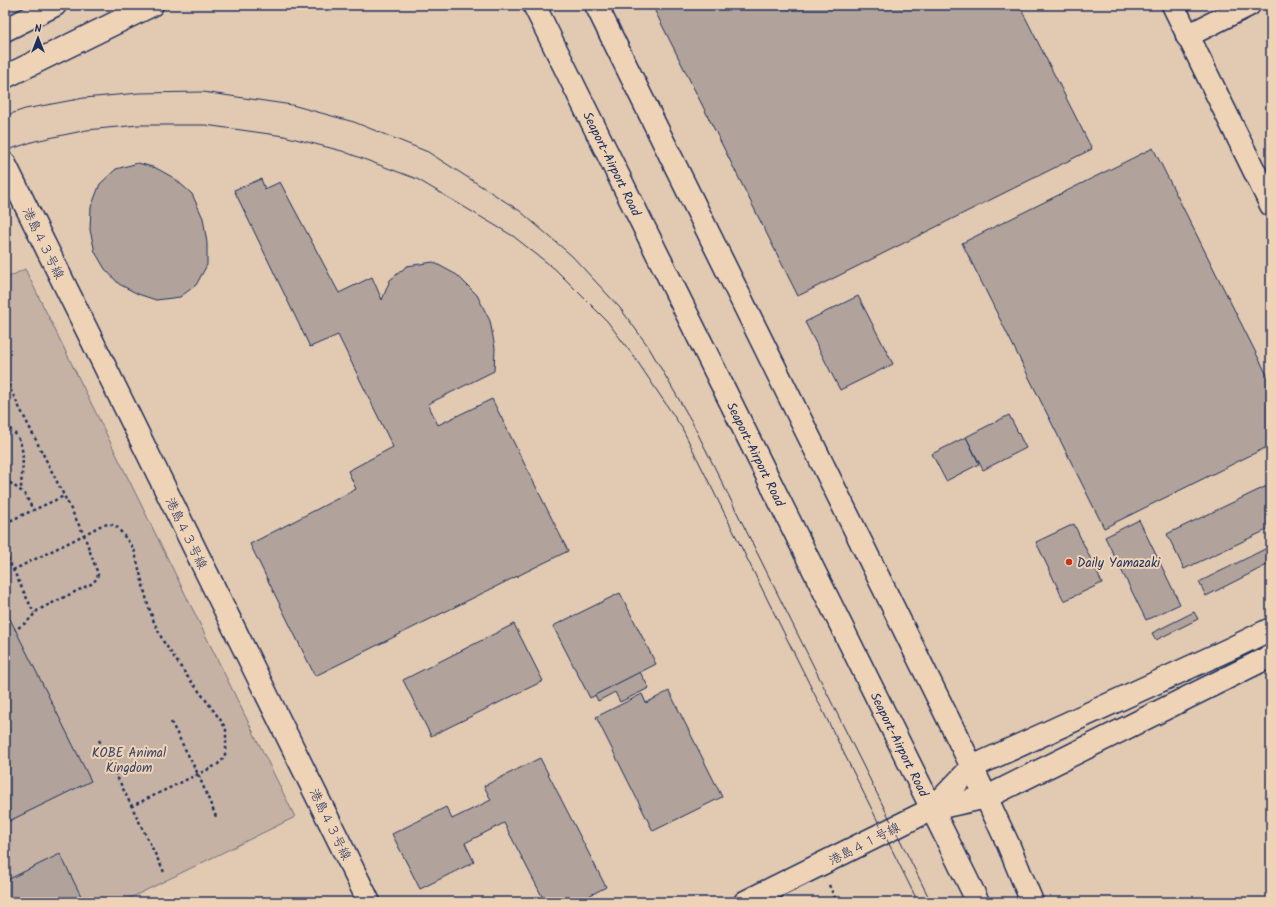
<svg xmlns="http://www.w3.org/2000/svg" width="1276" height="907" font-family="Kalam,'Klee One',sans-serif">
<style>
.green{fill:#c5b2a4;stroke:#707081}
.building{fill:#b1a39c;stroke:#1b2f5e}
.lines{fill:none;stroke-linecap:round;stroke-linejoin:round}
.minor-casing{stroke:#1b2f5e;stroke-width:25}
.path{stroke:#1b2f5e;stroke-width:2.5;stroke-dasharray:3 3;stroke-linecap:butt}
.minor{stroke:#efd3b6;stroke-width:22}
.tram{stroke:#1b2f5e;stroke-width:1}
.poi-dot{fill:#c8321e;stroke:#efd3b6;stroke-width:1.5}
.labels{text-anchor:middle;stroke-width:4;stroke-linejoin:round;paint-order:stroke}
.street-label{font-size:13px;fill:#1b2f5e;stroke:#efd3b6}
.poi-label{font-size:13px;fill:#1b2f5e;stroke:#efd3b6;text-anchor:start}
.park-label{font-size:13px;fill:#344368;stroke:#efd3b6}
</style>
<rect width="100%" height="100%" fill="#e2c9b1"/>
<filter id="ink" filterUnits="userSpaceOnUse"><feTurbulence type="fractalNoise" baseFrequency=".025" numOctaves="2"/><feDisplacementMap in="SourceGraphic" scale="8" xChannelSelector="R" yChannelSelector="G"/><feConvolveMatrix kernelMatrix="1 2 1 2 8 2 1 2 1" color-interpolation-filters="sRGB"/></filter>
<g filter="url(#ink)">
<polygon class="green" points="25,269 295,817 122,902 5,902 5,279"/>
<g class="building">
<polygon points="652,5 1019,5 1092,149 798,296"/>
<polygon points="1153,148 1271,383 1271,445 1104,528 962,243"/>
<polygon points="138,163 156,168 174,178 192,194 203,218 207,243 207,265 196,285 180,297 156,300 138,294 119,284 105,269 95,252 90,230 91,207 100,184 116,169"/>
<polygon points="261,179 265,189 280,182 339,293 372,277 382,300 390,280 407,266 433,262 457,275 477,295 490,321 495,348 494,371 428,404 438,425 492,399 568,551 315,676 250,544 356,489 348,471 393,447 338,335 310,347 234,190"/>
<polygon points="858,296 893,364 840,390 805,322"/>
<polygon points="1009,415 1026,448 983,470 966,437"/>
<polygon points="966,437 979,464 946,481 932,454"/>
<polygon points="1271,484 1271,528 1184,569 1167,534"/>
<polygon points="1139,520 1180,604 1146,620 1105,537"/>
<polygon points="1074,524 1102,583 1064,601 1036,542"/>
<polygon points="1271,546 1271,563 1206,596 1199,582"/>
<polygon points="620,593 656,664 590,698 553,626"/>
<polygon points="5,609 91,781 5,823"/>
<polygon points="1194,612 1198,619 1156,640 1152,633"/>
<polygon points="514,624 543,681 431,736 403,680"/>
<polygon points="640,672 649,688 620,702 615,692 598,701 595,695"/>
<polygon points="669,691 722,797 653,831 596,717 642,694 646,703"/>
<polygon points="540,758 606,887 577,902 545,902 504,823 465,843 474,862 420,889 392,834 446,807 452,819 491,800 484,786"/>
<polygon points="60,854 84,902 5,902 5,881"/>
</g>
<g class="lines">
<g class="minor-casing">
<g id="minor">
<path id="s1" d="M534,5L978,902"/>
<polyline points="596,5 972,767 1008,844 1032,902"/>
<polyline points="1173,5 1271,205"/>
<polyline points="5,30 55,5"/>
<polyline points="1187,36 1249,5"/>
<polyline points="5,77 152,5"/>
<polyline points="5,164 369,902"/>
<polyline points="932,809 972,767 1234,647 1271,629"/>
<polyline points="745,902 932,809 987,797 1271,656"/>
</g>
</g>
<g class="path">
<polyline points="5,379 84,535 98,574 97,578 93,583 38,610 27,622 15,630"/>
<path d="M5,425C9,429 14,432 17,436C27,451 21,473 21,490"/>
<polyline points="5,479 25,494 33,510"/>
<polyline points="5,523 64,496"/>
<polyline points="5,553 34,613"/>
<polyline points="13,570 76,539 100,526 108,524 114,525 118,528 134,549 148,605 154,622 163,641 187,676 202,695 222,722 226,730 226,750 224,758 217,765 132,806"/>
<polyline points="171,722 198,774 217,819"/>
<polyline points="99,740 164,872"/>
<polyline points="829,885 837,902"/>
</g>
<use href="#minor" class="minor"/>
<g class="tram">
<polyline points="5,116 25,109 84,98 139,93 203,92 292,105 354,122 428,152 520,211 572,256 620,308 648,346 692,422 931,902"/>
<polyline points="5,151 35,141 87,130 138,125 205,125 284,136 342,151 417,179 513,236 555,269 607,321 635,358 682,428 918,902"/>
</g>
</g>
</g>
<circle class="poi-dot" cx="1069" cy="562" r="4"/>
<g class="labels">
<g class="street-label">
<text dy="5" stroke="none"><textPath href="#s1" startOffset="177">Seaport-Airport Road</textPath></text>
<text transform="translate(44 243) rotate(64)" y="5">港島４３号線</text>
<text dy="5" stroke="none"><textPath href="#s1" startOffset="501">Seaport-Airport Road</textPath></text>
<text transform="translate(187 533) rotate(64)" y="5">港島４３号線</text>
<text dy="5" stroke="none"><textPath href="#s1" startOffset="825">Seaport-Airport Road</textPath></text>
<text transform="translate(331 824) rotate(64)" y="5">港島４３号線</text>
<text transform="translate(864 843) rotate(-27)" y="5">港島４１号線</text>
</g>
<g class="poi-label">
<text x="1077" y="567">Daily Yamazaki</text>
</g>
<g class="park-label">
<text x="129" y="757">KOBE Animal<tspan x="129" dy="15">Kingdom</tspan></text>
</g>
</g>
<rect width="1276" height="907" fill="none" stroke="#efd3b6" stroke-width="20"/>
<rect x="10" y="10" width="1256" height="887" fill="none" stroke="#1b2f5e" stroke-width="1.5" filter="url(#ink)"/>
<g transform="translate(38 38)" stroke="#efd3b6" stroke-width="3" paint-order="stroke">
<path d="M0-3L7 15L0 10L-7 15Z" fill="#1b2f5e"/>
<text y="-6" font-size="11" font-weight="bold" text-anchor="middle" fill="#1b2f5e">N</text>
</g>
</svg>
